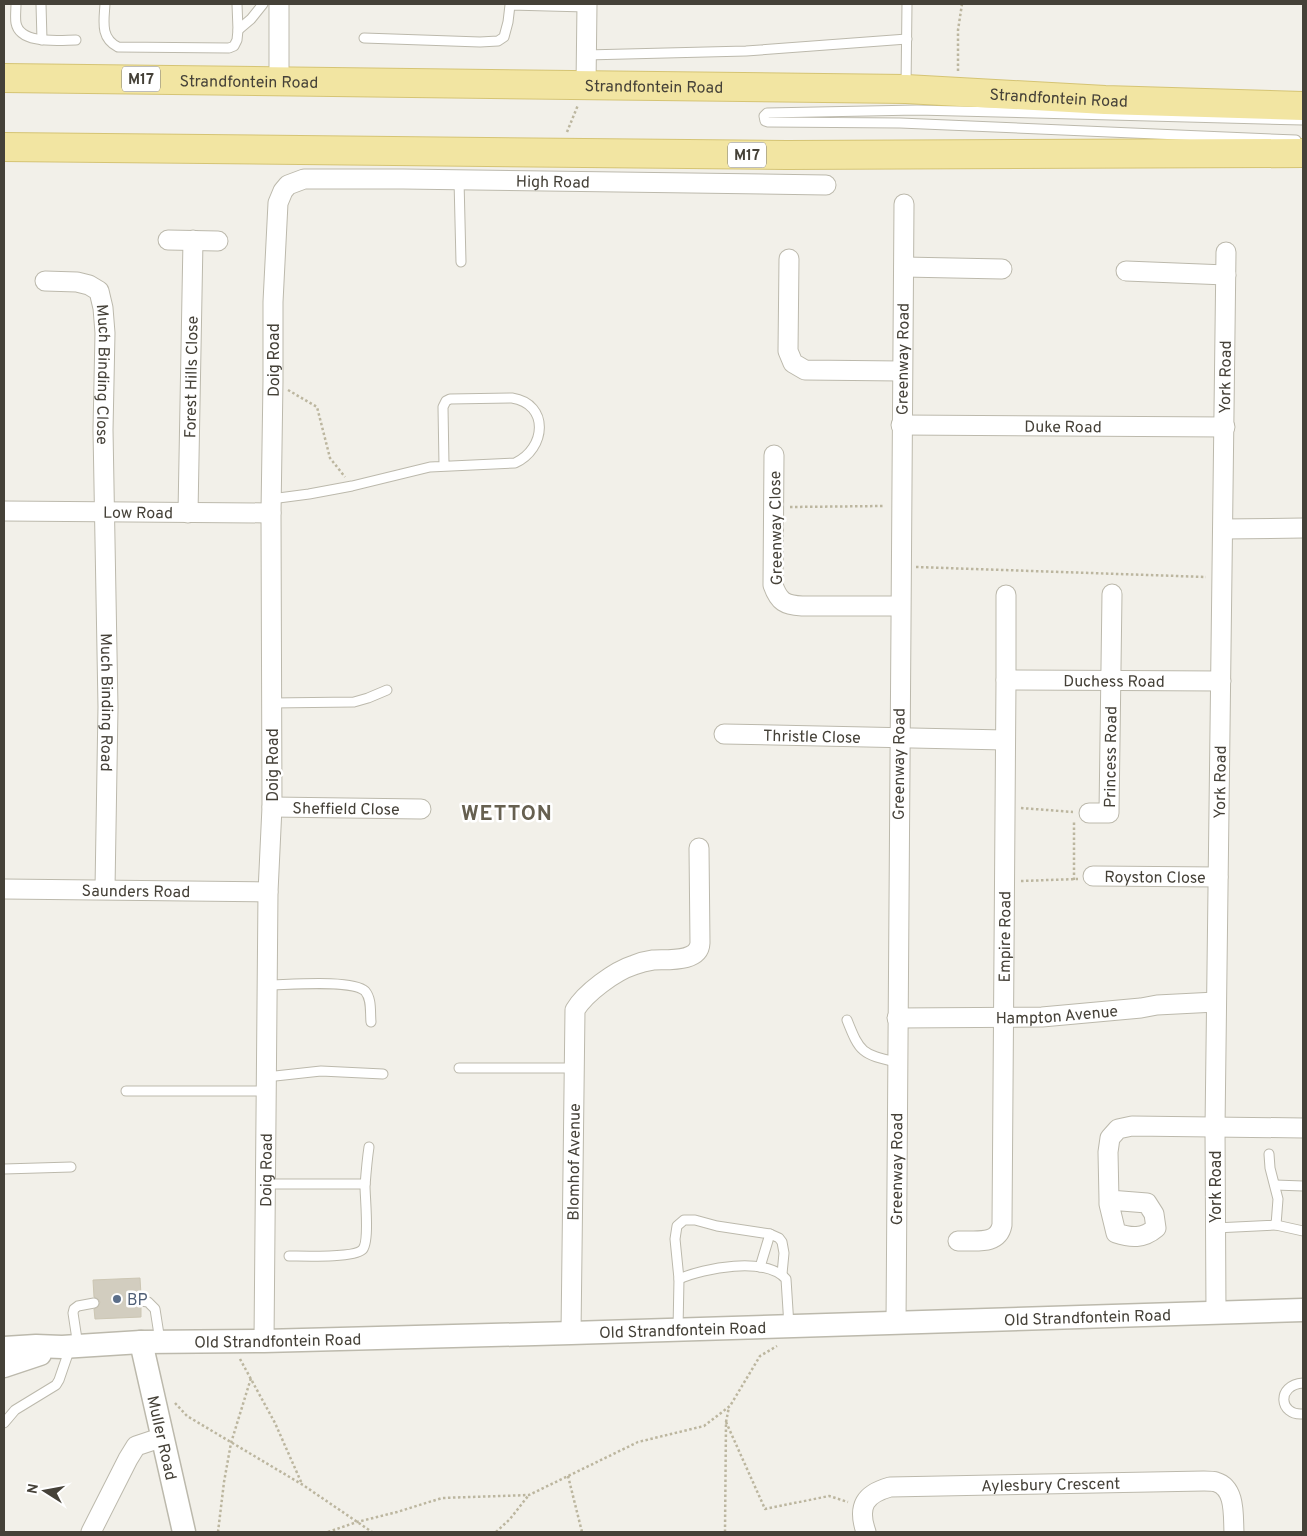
<svg xmlns="http://www.w3.org/2000/svg" width="1307" height="1536" font-family="Overpass,sans-serif">
<style>
.building{fill:#d2cdbf;stroke:#ccc6b3}
.lines{fill:none;stroke-linecap:round;stroke-linejoin:round}
.service-casing{stroke:#bcb9ac;stroke-width:11}
.minor-casing{stroke:#bcb9ac;stroke-width:21}
.tertiary-casing{stroke:#bcb9ac;stroke-width:25}
.primary-casing{stroke:#d5c474;stroke-width:30}
.path{stroke:#bcb69f;stroke-width:2.5;stroke-dasharray:2.5 2.5;stroke-linecap:butt}
.service{stroke:#fff;stroke-width:9}
.minor{stroke:#fff;stroke-width:19}
.tertiary{stroke:#fff;stroke-width:22}
.primary{stroke:#f2e5a2;stroke-width:28}
.service-dot{fill:#5c6f8a;stroke:#fff;stroke-width:2}
.labels{text-anchor:middle;stroke-width:5;stroke-linejoin:round;paint-order:stroke}
.shield{fill:#fff;stroke:#7d7a74;stroke-width:1}
.shield-label{font-size:15px;font-weight:bold;fill:#454138}
.street-label{font-size:16px;fill:#454138;stroke:#fff}
.service-label{font-size:16px;fill:#4e5e75;stroke:#fff;text-anchor:start}
.district-label{font-size:21px;font-weight:bold;letter-spacing:1px;fill:#666050;stroke:#fff}
</style>
<rect width="100%" height="100%" fill="#f2f0e9"/>
<polygon class="building" points="140,1278 141,1295 136,1297 135,1301 137,1306 141,1307 141,1317 95,1319 94,1309 98,1307 100,1302 98,1299 94,1297 93,1280"/>
<g class="lines">
<g class="service-casing">
<g id="service">
<path d="M16,4C16,10 15,17 16,23C20,45 60,40 76,40"/>
<polyline points="41,4 42,40"/>
<path d="M105,4C104,21 100,38 118,47L229,48L234,46L237,40L238,30L237,4"/>
<polyline points="238,30 251,19 263,4"/>
<polyline points="364,38 480,42 498,41 504,37 508,22 510,5 586,7"/>
<polyline points="586,55 746,51 907,39"/>
<polyline points="906,87 907,4"/>
<polyline points="1296,140 900,123 768,122 765,121 764,116 767,113 917,110 1303,120"/>
<polyline points="459,180 461,262"/>
<path d="M271,499L309,494L352,486L430,467L515,463C546,449 550,404 512,398L450,399L446,401L443,407L444,465"/>
<polyline points="272,703 354,702 368,698 387,690"/>
<path d="M267,985C286,985 352,979 365,991C372,999 370,1012 371,1022"/>
<path d="M847,1020C860,1053 862,1054 896,1062"/>
<polyline points="459,1068 573,1068"/>
<polyline points="266,1077 321,1071 383,1074"/>
<polyline points="126,1091 266,1091"/>
<polyline points="4,1169 71,1167"/>
<polyline points="266,1184 365,1184"/>
<polyline points="1275,1185 1303,1186"/>
<polyline points="1276,1225 1303,1231"/>
<polyline points="1215,1228 1276,1225 1278,1199 1270,1168 1269,1154"/>
<path d="M289,1256C303,1256 353,1258 362,1250C370,1243 365,1198 365,1186C366,1173 367,1160 369,1147"/>
<polyline points="760,1267 770,1234"/>
<path d="M679,1279C704,1268 765,1256 786,1279L789,1326"/>
<polyline points="141,1301 148,1302 155,1309 160,1341"/>
<polyline points="678,1329 679,1279 675,1239 677,1226 684,1220 695,1220 717,1226 770,1234 779,1238 782,1242 784,1253 782,1274"/>
<polyline points="78,1346 73,1313 74,1309 78,1306 94,1303"/>
<path d="M1303,1383C1276,1385 1279,1416 1303,1414"/>
<polyline points="4,1423 15,1410 56,1385 59,1380 70,1348"/>
</g>
</g>
<g class="minor-casing">
<g id="minor">
<polyline points="279,68 279,4"/>
<polyline points="586,85 587,4"/>
<polyline points="168,240 218,241"/>
<polyline points="789,259 788,351 793,363 805,370 901,371"/>
<polyline points="904,267 1002,269"/>
<polyline points="1126,271 1226,275"/>
<path id="s1" d="M45,281L77,282L89,285L99,291L103,308L105,333L103,430L108,707L105,889"/>
<path id="s2" d="M901,425L1225,427"/>
<path d="M774,455L773,585C779,602 785,605 802,606H900"/>
<path id="s3" d="M4,511L271,513"/>
<path id="s4" d="M188,513L193,240"/>
<polyline points="1223,529 1303,528"/>
<path id="s5" d="M1006,680L1221,681"/>
<path id="s6" d="M724,734L1005,740"/>
<path id="s7" d="M272,807L421,809"/>
<path id="s8" d="M1089,813H1109L1112,594"/>
<path id="s9" d="M1093,876L1218,877"/>
<path id="s10" d="M4,889L268,892"/>
<path id="s11" d="M897,1018L1042,1017L1141,1008L1157,1005L1216,1002"/>
<path d="M1109,1200L1147,1203L1154,1214L1156,1228C1143,1239 1131,1238 1116,1233L1109,1204V1200L1108,1152L1110,1138L1118,1129L1132,1126L1303,1128"/>
<path id="s12" d="M958,1241C974,1240 998,1246 1002,1225L1006,680V595"/>
<path id="s13" d="M1216,1313L1215,1128L1226,252"/>
<path id="s14" d="M896,1323C896,950 899,577 904,204"/>
<path id="s15" d="M571,1333L575,1010C585,993 615,971 634,965C639,963 646,961 653,960C666,959 699,963 700,943L699,848"/>
<path id="s16" d="M264,1341L268,892L272,807L271,513L273,381V302L278,203L283,191L288,185L304,179H403L826,185"/>
<polyline points="91,1532 128,1459 136,1446 163,1437"/>
<path id="s17" d="M866,1532C857,1506 865,1494 890,1487L1204,1481C1208,1481 1213,1481 1216,1482C1236,1488 1233,1516 1234,1532"/>
</g>
</g>
<g class="tertiary-casing">
<g id="tertiary">
<path id="s18" d="M141,1342L184,1532"/>
<path id="s19" d="M4,1348L36,1346L62,1347L141,1342L264,1341L571,1333L1303,1310"/>
<polyline points="4,1366 40,1354"/>
</g>
</g>
<g class="primary-casing">
<g id="primary">
<path id="s20" d="M4,78L906,89L1105,100L1303,106"/>
<polyline points="4,147 787,155 1303,153"/>
</g>
</g>
<g class="path">
<polyline points="958,71 958,30 962,4"/>
<polyline points="567,132 578,105"/>
<polyline points="288,390 317,407 330,458 345,477"/>
<polyline points="790,507 884,506"/>
<polyline points="916,567 1206,577"/>
<polyline points="1021,808 1073,812"/>
<polyline points="1074,880 1074,821"/>
<polyline points="1021,881 1078,879"/>
<polyline points="240,1359 275,1423 302,1484"/>
<polyline points="175,1403 187,1416 303,1485 372,1532"/>
<polyline points="726,1422 765,1509 829,1496 848,1502"/>
<polyline points="568,1476 582,1532"/>
<polyline points="218,1532 224,1482 231,1443 251,1378"/>
<polyline points="328,1532 357,1522 397,1512 442,1498 529,1495 638,1442 704,1426 730,1406 760,1356 777,1346"/>
<polyline points="496,1532 510,1519 528,1496"/>
<polyline points="725,1532 726,1422 729,1407"/>
</g>
<use href="#service" class="service"/>
<use href="#minor" class="minor"/>
<use href="#tertiary" class="tertiary"/>
<use href="#primary" class="primary"/>
</g>
<circle class="service-dot" cx="117" cy="1299" r="5"/>
<g class="labels">
<g class="shield">
<rect x="122" y="66.5" width="38" height="25" rx="4"/>
<rect x="728" y="142.5" width="38" height="25" rx="4"/>
</g>
<g class="shield-label">
<text x="141" y="84">M17</text>
<text x="747" y="160">M17</text>
</g>
<g class="street-label">
<text dy="6" stroke="none"><textPath href="#s20" startOffset="245">Strandfontein Road</textPath></text>
<text dy="6" stroke="none"><textPath href="#s20" startOffset="650">Strandfontein Road</textPath></text>
<text dy="6" stroke="none"><textPath href="#s20" startOffset="1055">Strandfontein Road</textPath></text>
<text dy="6" stroke="none"><textPath href="#s16" startOffset="1425">High Road</textPath></text>
<text dy="6" stroke="none"><textPath href="#s14" startOffset="964">Greenway Road</textPath></text>
<text dy="6" stroke="none"><textPath href="#s16" startOffset="981">Doig Road</textPath></text>
<text dy="6" stroke="none"><textPath href="#s1" startOffset="140">Much Binding Close</textPath></text>
<text dy="6" stroke="none"><textPath href="#s4" startOffset="136">Forest Hills Close</textPath></text>
<text dy="6" stroke="none"><textPath href="#s13" startOffset="936">York Road</textPath></text>
<text dy="6" stroke="none"><textPath href="#s2" startOffset="162">Duke Road</textPath></text>
<text dy="6" stroke="none"><textPath href="#s3" startOffset="134">Low Road</textPath></text>
<text transform="translate(775 528) rotate(-91)" y="6">Greenway Close</text>
<text dy="6" stroke="none"><textPath href="#s5" startOffset="108">Duchess Road</textPath></text>
<text dy="6" stroke="none"><textPath href="#s1" startOffset="468">Much Binding Road</textPath></text>
<text dy="6" stroke="none"><textPath href="#s6" startOffset="88">Thristle Close</textPath></text>
<text dy="6" stroke="none"><textPath href="#s8" startOffset="76">Princess Road</textPath></text>
<text dy="6" stroke="none"><textPath href="#s14" startOffset="559">Greenway Road</textPath></text>
<text transform="translate(272 765) rotate(-90)" y="6">Doig Road</text>
<text dy="6" stroke="none"><textPath href="#s13" startOffset="531">York Road</textPath></text>
<text dy="6" stroke="none"><textPath href="#s7" startOffset="74">Sheffield Close</textPath></text>
<text dy="6" stroke="none"><textPath href="#s9" startOffset="62">Royston Close</textPath></text>
<text dy="6" stroke="none"><textPath href="#s10" startOffset="132">Saunders Road</textPath></text>
<text dy="6" stroke="none"><textPath href="#s12" startOffset="340">Empire Road</textPath></text>
<text dy="6" stroke="none"><textPath href="#s11" startOffset="160">Hampton Avenue</textPath></text>
<text dy="6" stroke="none"><textPath href="#s15" startOffset="171">Blomhof Avenue</textPath></text>
<text dy="6" stroke="none"><textPath href="#s14" startOffset="154">Greenway Road</textPath></text>
<text dy="6" stroke="none"><textPath href="#s16" startOffset="171">Doig Road</textPath></text>
<text transform="translate(1215 1187) rotate(-90)" y="6">York Road</text>
<text dy="6" stroke="none"><textPath href="#s19" startOffset="1084">Old Strandfontein Road</textPath></text>
<text dy="6" stroke="none"><textPath href="#s19" startOffset="679">Old Strandfontein Road</textPath></text>
<text dy="6" stroke="none"><textPath href="#s19" startOffset="274">Old Strandfontein Road</textPath></text>
<text dy="6" stroke="none"><textPath href="#s18" startOffset="98">Muller Road</textPath></text>
<text dy="6" stroke="none"><textPath href="#s17" startOffset="221">Aylesbury Crescent</textPath></text>
</g>
<g class="service-label">
<text x="127" y="1305">BP</text>
</g>
<g class="district-label">
<text x="507" y="820">WETTON</text>
</g>
</g>
<rect width="1307" height="1536" fill="none" stroke="#454138" stroke-width="10"/>
<g transform="translate(45 1491) rotate(281)" stroke="#ffffff" stroke-width="4" paint-order="stroke">
<path d="M0-4L9 19L0 12L-9 19Z" fill="#454138"/>
<text y="-8" font-size="14" font-weight="bold" text-anchor="middle" fill="#454138">N</text>
</g>
</svg>
